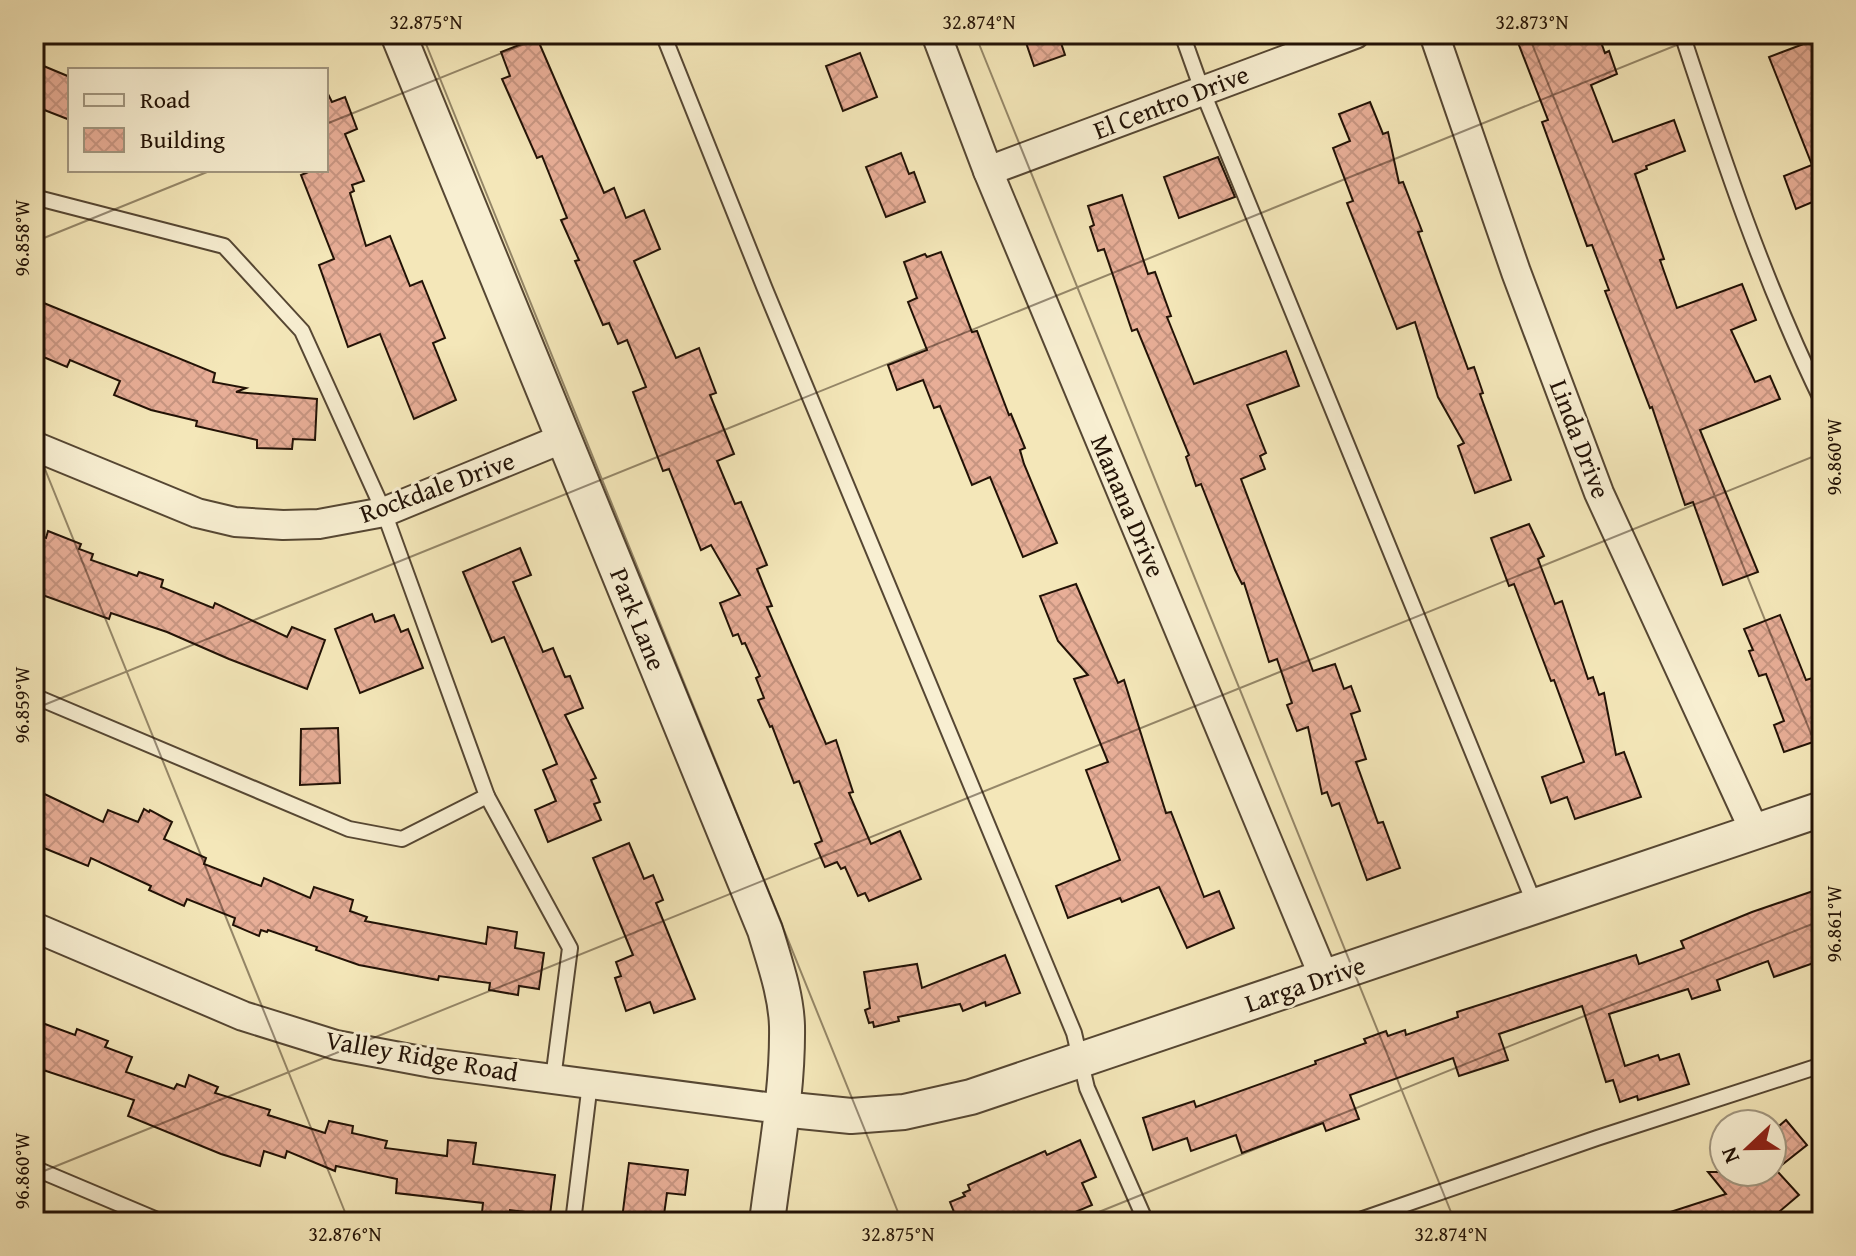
<svg xmlns="http://www.w3.org/2000/svg" width="1856" height="1256" font-family="'Gentium Book Plus',serif">
<style>
.building{fill:url(#building-cross-hatch);stroke:#221206;stroke-width:2}
.lines{fill:none;stroke-linecap:round;stroke-linejoin:round}
.service-casing{stroke:#564733;stroke-width:18}
.minor-casing{stroke:#564733;stroke-width:32}
.tertiary-casing{stroke:#564733;stroke-width:38}
.service{stroke:#f8efd2;stroke-width:14}
.minor{stroke:#f8efd2;stroke-width:28}
.tertiary{stroke:#f8efd2;stroke-width:34}
.ticks{fill:none;stroke:#221206;stroke-width:2;stroke-opacity:0.45}
.labels{text-anchor:middle;stroke-width:6;stroke-linejoin:round;paint-order:stroke}
.street-label{font-size:26px;fill:#221206;stroke:#f8efd2}
.neatline{fill:none;stroke:#221206;stroke-width:3}
.ticks-label{font-size:20px;text-anchor:middle;fill:#221206}
</style>
<defs>
<pattern id="building-cross-hatch" width="8" height="8" patternUnits="userSpaceOnUse" patternTransform="scale(2)"><rect width="8" height="8" fill="#e8ae97"/><path d="M0 0l8 8M0 8l8-8" fill="none" stroke="#c79581"/></pattern>
</defs>
<rect width="100%" height="100%" fill="#f4e7b9"/>
<filter id="stains"><feTurbulence type="fractalNoise" baseFrequency=".0025" numOctaves="4"/><feColorMatrix values="0 0 0 0 .2 0 0 0 0 .09 0 0 0 0 .02 0 0 0 .5 -.17"/></filter>
<radialGradient id="worn" r=".72"><stop offset=".6" stop-color="#630" stop-opacity="0"/><stop offset="1" stop-color="#630" stop-opacity=".3"/></radialGradient>
<g class="building">
<polygon points="1023,34 1058,34 1065,55 1034,66"/>
<polygon points="1531,34 1598,34 1605,53 1609,51 1617,74 1591,85 1613,142 1674,120 1685,151 1646,166 1647,169 1635,174 1664,259 1660,260 1677,308 1742,284 1756,320 1731,330 1755,382 1770,376 1780,399 1700,430 1758,572 1723,585 1693,502 1685,505 1652,407 1650,408 1605,291 1609,290 1592,245 1587,246 1542,122 1548,120 1517,40"/>
<polygon points="1822,37 1822,198 1796,209 1784,176 1812,165 1769,57"/>
<polygon points="537,38 604,193 614,188 626,218 644,210 660,249 634,261 676,358 699,348 716,393 710,395 734,454 717,461 735,504 741,502 767,565 757,569 772,606 767,607 826,744 836,740 853,792 849,793 871,844 900,831 921,879 869,901 865,893 858,896 845,867 841,869 837,862 825,867 815,844 822,841 799,781 794,783 772,726 770,727 758,700 764,698 756,678 760,676 745,643 742,644 738,634 733,636 720,603 740,595 711,545 701,550 669,469 663,471 633,392 646,387 627,340 618,344 609,323 603,325 575,261 579,260 561,220 567,218 542,156 537,158 502,79 510,76 501,52"/>
<polygon points="860,53 877,97 843,111 826,66"/>
<polygon points="34,62 70,77 70,120 34,106"/>
<polygon points="326,90 332,102 345,97 357,129 345,134 364,181 352,185 354,191 350,193 366,246 390,236 410,286 422,281 445,338 433,343 456,400 414,419 380,334 348,347 319,265 334,259 301,175 313,170 326,170"/>
<polygon points="1370,102 1383,134 1388,132 1399,183 1403,182 1422,231 1418,232 1468,369 1474,367 1483,393 1480,394 1511,480 1475,493 1458,446 1464,443 1438,397 1415,322 1397,329 1347,203 1353,201 1333,148 1350,141 1339,114"/>
<polygon points="901,153 909,174 914,172 925,202 886,217 866,167"/>
<polygon points="1218,157 1235,197 1179,218 1164,177"/>
<polygon points="1122,195 1148,274 1155,272 1171,316 1167,317 1194,384 1286,351 1299,386 1247,405 1266,453 1260,456 1265,469 1241,479 1313,671 1335,664 1344,689 1351,686 1360,711 1351,714 1366,759 1356,762 1378,823 1383,822 1400,868 1367,880 1339,803 1332,806 1327,792 1322,794 1308,727 1297,731 1287,705 1292,703 1277,659 1269,662 1244,583 1242,584 1235,570 1201,484 1196,486 1186,457 1189,455 1137,329 1132,331 1104,249 1098,251 1090,227 1094,225 1088,206"/>
<polygon points="941,252 972,332 977,331 1009,415 1011,414 1025,448 1020,450 1024,464 1057,543 1023,557 990,477 972,485 940,406 934,408 923,380 897,390 888,365 927,350 908,302 917,298 904,262 925,254 927,257"/>
<polygon points="34,299 215,373 213,382 246,388 236,392 317,399 315,440 293,439 292,449 257,448 257,440 196,426 197,421 151,410 114,395 120,381 70,360 67,367 34,353"/>
<polygon points="1529,524 1544,556 1538,559 1555,604 1562,601 1588,679 1593,677 1599,695 1604,693 1616,755 1624,752 1641,797 1575,819 1567,797 1551,803 1542,777 1584,762 1554,680 1551,681 1514,584 1509,586 1491,538"/>
<polygon points="48,531 81,544 79,549 93,554 91,560 137,576 139,572 163,580 161,587 213,608 215,603 287,637 292,627 325,640 307,689 229,659 167,632 111,613 109,619 34,592 34,533 46,538"/>
<polygon points="520,548 531,575 513,582 543,652 553,648 565,677 570,676 583,708 565,715 596,778 591,780 600,802 594,804 601,820 548,842 535,810 556,801 543,770 557,764 504,637 492,642 463,572"/>
<polygon points="1076,584 1118,683 1124,680 1166,813 1171,812 1204,897 1219,891 1234,928 1187,948 1159,887 1122,902 1120,898 1068,918 1056,886 1120,860 1086,770 1108,762 1074,679 1088,675 1058,641 1040,596"/>
<polygon points="372,614 375,622 394,615 401,632 408,629 423,668 360,693 335,629"/>
<polygon points="1780,615 1806,680 1822,675 1822,739 1784,752 1774,725 1784,721 1766,674 1759,676 1749,651 1753,650 1744,629"/>
<polygon points="338,728 340,783 300,785 301,729"/>
<polygon points="34,789 103,822 108,810 138,822 144,809 149,812 150,810 172,822 164,839 206,858 204,864 261,886 264,878 310,898 314,887 353,900 350,911 367,917 365,921 486,944 488,927 517,932 515,948 544,953 539,989 519,986 518,995 489,990 490,983 439,976 438,980 359,965 316,950 317,947 268,930 267,932 261,930 259,936 233,925 235,918 187,899 184,906 149,890 151,886 91,858 88,866 34,844"/>
<polygon points="629,843 644,879 653,875 663,900 656,903 695,999 654,1013 650,1002 626,1011 615,978 621,976 616,962 633,955 593,858"/>
<polygon points="1822,888 1822,960 1774,977 1768,961 1717,980 1720,990 1692,999 1688,989 1609,1014 1625,1066 1658,1055 1660,1060 1679,1054 1689,1084 1638,1100 1637,1096 1620,1102 1613,1080 1606,1082 1582,1006 1499,1034 1508,1060 1459,1076 1453,1058 1350,1095 1359,1119 1326,1131 1323,1123 1242,1153 1236,1135 1191,1151 1187,1138 1153,1150 1143,1118 1194,1101 1196,1107 1316,1064 1315,1061 1366,1043 1364,1039 1386,1031 1388,1036 1405,1030 1406,1035 1458,1017 1457,1012 1636,955 1639,964 1684,948 1681,941 1752,912"/>
<polygon points="1005,955 1020,993 986,1006 985,1002 963,1011 960,1004 898,1017 899,1021 874,1027 873,1022 869,1023 865,1010 870,1008 864,972 917,964 922,988"/>
<polygon points="34,1020 75,1035 77,1029 108,1041 105,1047 132,1057 126,1072 174,1089 177,1084 185,1087 189,1075 218,1087 215,1093 270,1110 268,1115 325,1133 329,1121 353,1126 352,1133 387,1141 385,1148 447,1156 448,1140 476,1143 473,1164 555,1175 550,1215 510,1210 508,1222 481,1222 483,1203 396,1193 397,1179 336,1166 335,1171 287,1151 285,1158 264,1151 260,1166 221,1154 128,1116 134,1100 34,1067"/>
<polygon points="1786,1120 1807,1145 1773,1172 1778,1172 1799,1195 1767,1222 1656,1222 1655,1217 1726,1194 1708,1172 1772,1172 1772,1132"/>
<polygon points="1080,1140 1096,1177 1082,1183 1092,1205 1052,1222 958,1222 950,1202 965,1196 963,1193 970,1190 968,1185 1045,1151 1047,1155"/>
<polygon points="629,1163 688,1170 685,1195 667,1193 663,1222 622,1219"/>
</g>
<g class="lines">
<g class="service-casing">
<g id="service">
<polyline points="663,34 765,289 1074,1033 1087,1088 1146,1222"/>
<polyline points="1182,34 1202,90 1535,905"/>
<path d="M1682,34C1723,159 1764,282 1822,401"/>
<polyline points="34,197 224,246 302,331 384,512 487,796 402,839 349,829 34,696"/>
<polyline points="487,796 570,948 553,1079"/>
<polyline points="34,1168 162,1222"/>
<polyline points="573,1222 590,1083"/>
<polyline points="1354,1222 1597,1138 1822,1065"/>
</g>
</g>
<g class="minor-casing">
<g id="minor">
<polyline points="936,34 988,171 1324,977"/>
<polyline points="1434,34 1516,272 1599,493 1755,832"/>
<polyline points="988,171 1355,34"/>
<polyline points="34,446 197,513 235,522 283,525 319,524 384,512 564,438"/>
<polyline points="34,927 243,1016 336,1045 432,1063 781,1109"/>
</g>
</g>
<g class="tertiary-casing">
<g id="tertiary">
<path d="M398,34L765,930C774,961 786,993 787,1026C788,1091 775,1157 767,1222"/>
<polyline points="781,1109 851,1116 904,1112 971,1097 1822,809"/>
</g>
</g>
<use href="#service" class="service"/>
<use href="#minor" class="minor"/>
<use href="#tertiary" class="tertiary"/>
</g>
<path class="ticks" d="M422,34L902,1222M975,34L1455,1222M1528,34L1822,761M326,124L549,34M34,242L212,170M34,442L349,1222M34,709L1704,34M34,1175L1822,453M1074,1222L1822,920"/>
<g class="labels">
<g class="street-label">
<text transform="translate(1171 102) rotate(-21)" y="9">El Centro Drive</text>
<text transform="translate(1580 439) rotate(69)" y="9">Linda Drive</text>
<text transform="translate(437 487) rotate(-20)" y="9">Rockdale Drive</text>
<text transform="translate(1128 506) rotate(67)" y="9">Manana Drive</text>
<text transform="translate(638 619) rotate(68)" y="9">Park Lane</text>
<text transform="translate(1305 984) rotate(-19)" y="9">Larga Drive</text>
<text transform="translate(422 1056) rotate(10)" y="9">Valley Ridge Road</text>
</g>
</g>
<rect width="1856" height="1256" fill="none" stroke="#f4e7b9" stroke-width="88"/>
<rect x="68" y="68" width="260" height="104" fill="#f8efd2" stroke="#a29780" stroke-width="2"/>
<rect x="84" y="94" width="40" height="12" fill="#f8efd2" stroke="#a29780" stroke-width="2"/>
<text x="140" y="108" font-size="24" fill="#221206">Road</text>
<rect x="84" y="128" width="40" height="24" fill="url(#building-cross-hatch)" stroke="#a29780" stroke-width="2"/>
<text x="140" y="148" font-size="24" fill="#221206">Building</text>
<g transform="translate(1748 1148) rotate(248)"><circle r="38" fill="#f8efd2" stroke="#a29780" stroke-width="2"/>
<path d="M0-6L14 30L0 20L-14 30Z" fill="#8f2418"/>
<text y="-12" font-size="22" font-weight="bold" text-anchor="middle" fill="#221206">N</text>
</g>
<rect x="44" y="44" width="1768" height="1168" class="neatline"/>
<g class="ticks-label">
<text x="426" y="29">32.875°N</text>
<text x="979" y="29">32.874°N</text>
<text x="1532" y="29">32.873°N</text>
<text transform="translate(22 238) rotate(-90)" y="7">96.858°W</text>
<text transform="translate(1834 457) rotate(-90)" y="7">96.860°W</text>
<text transform="translate(22 705) rotate(-90)" y="7">96.859°W</text>
<text transform="translate(1834 924) rotate(-90)" y="7">96.861°W</text>
<text transform="translate(22 1171) rotate(-90)" y="7">96.860°W</text>
<text x="345" y="1241">32.876°N</text>
<text x="898" y="1241">32.875°N</text>
<text x="1451" y="1241">32.874°N</text>
</g>
<rect width="100%" height="100%" filter="url(#stains)"/>
<rect width="100%" height="100%" fill="url(#worn)"/>
</svg>
